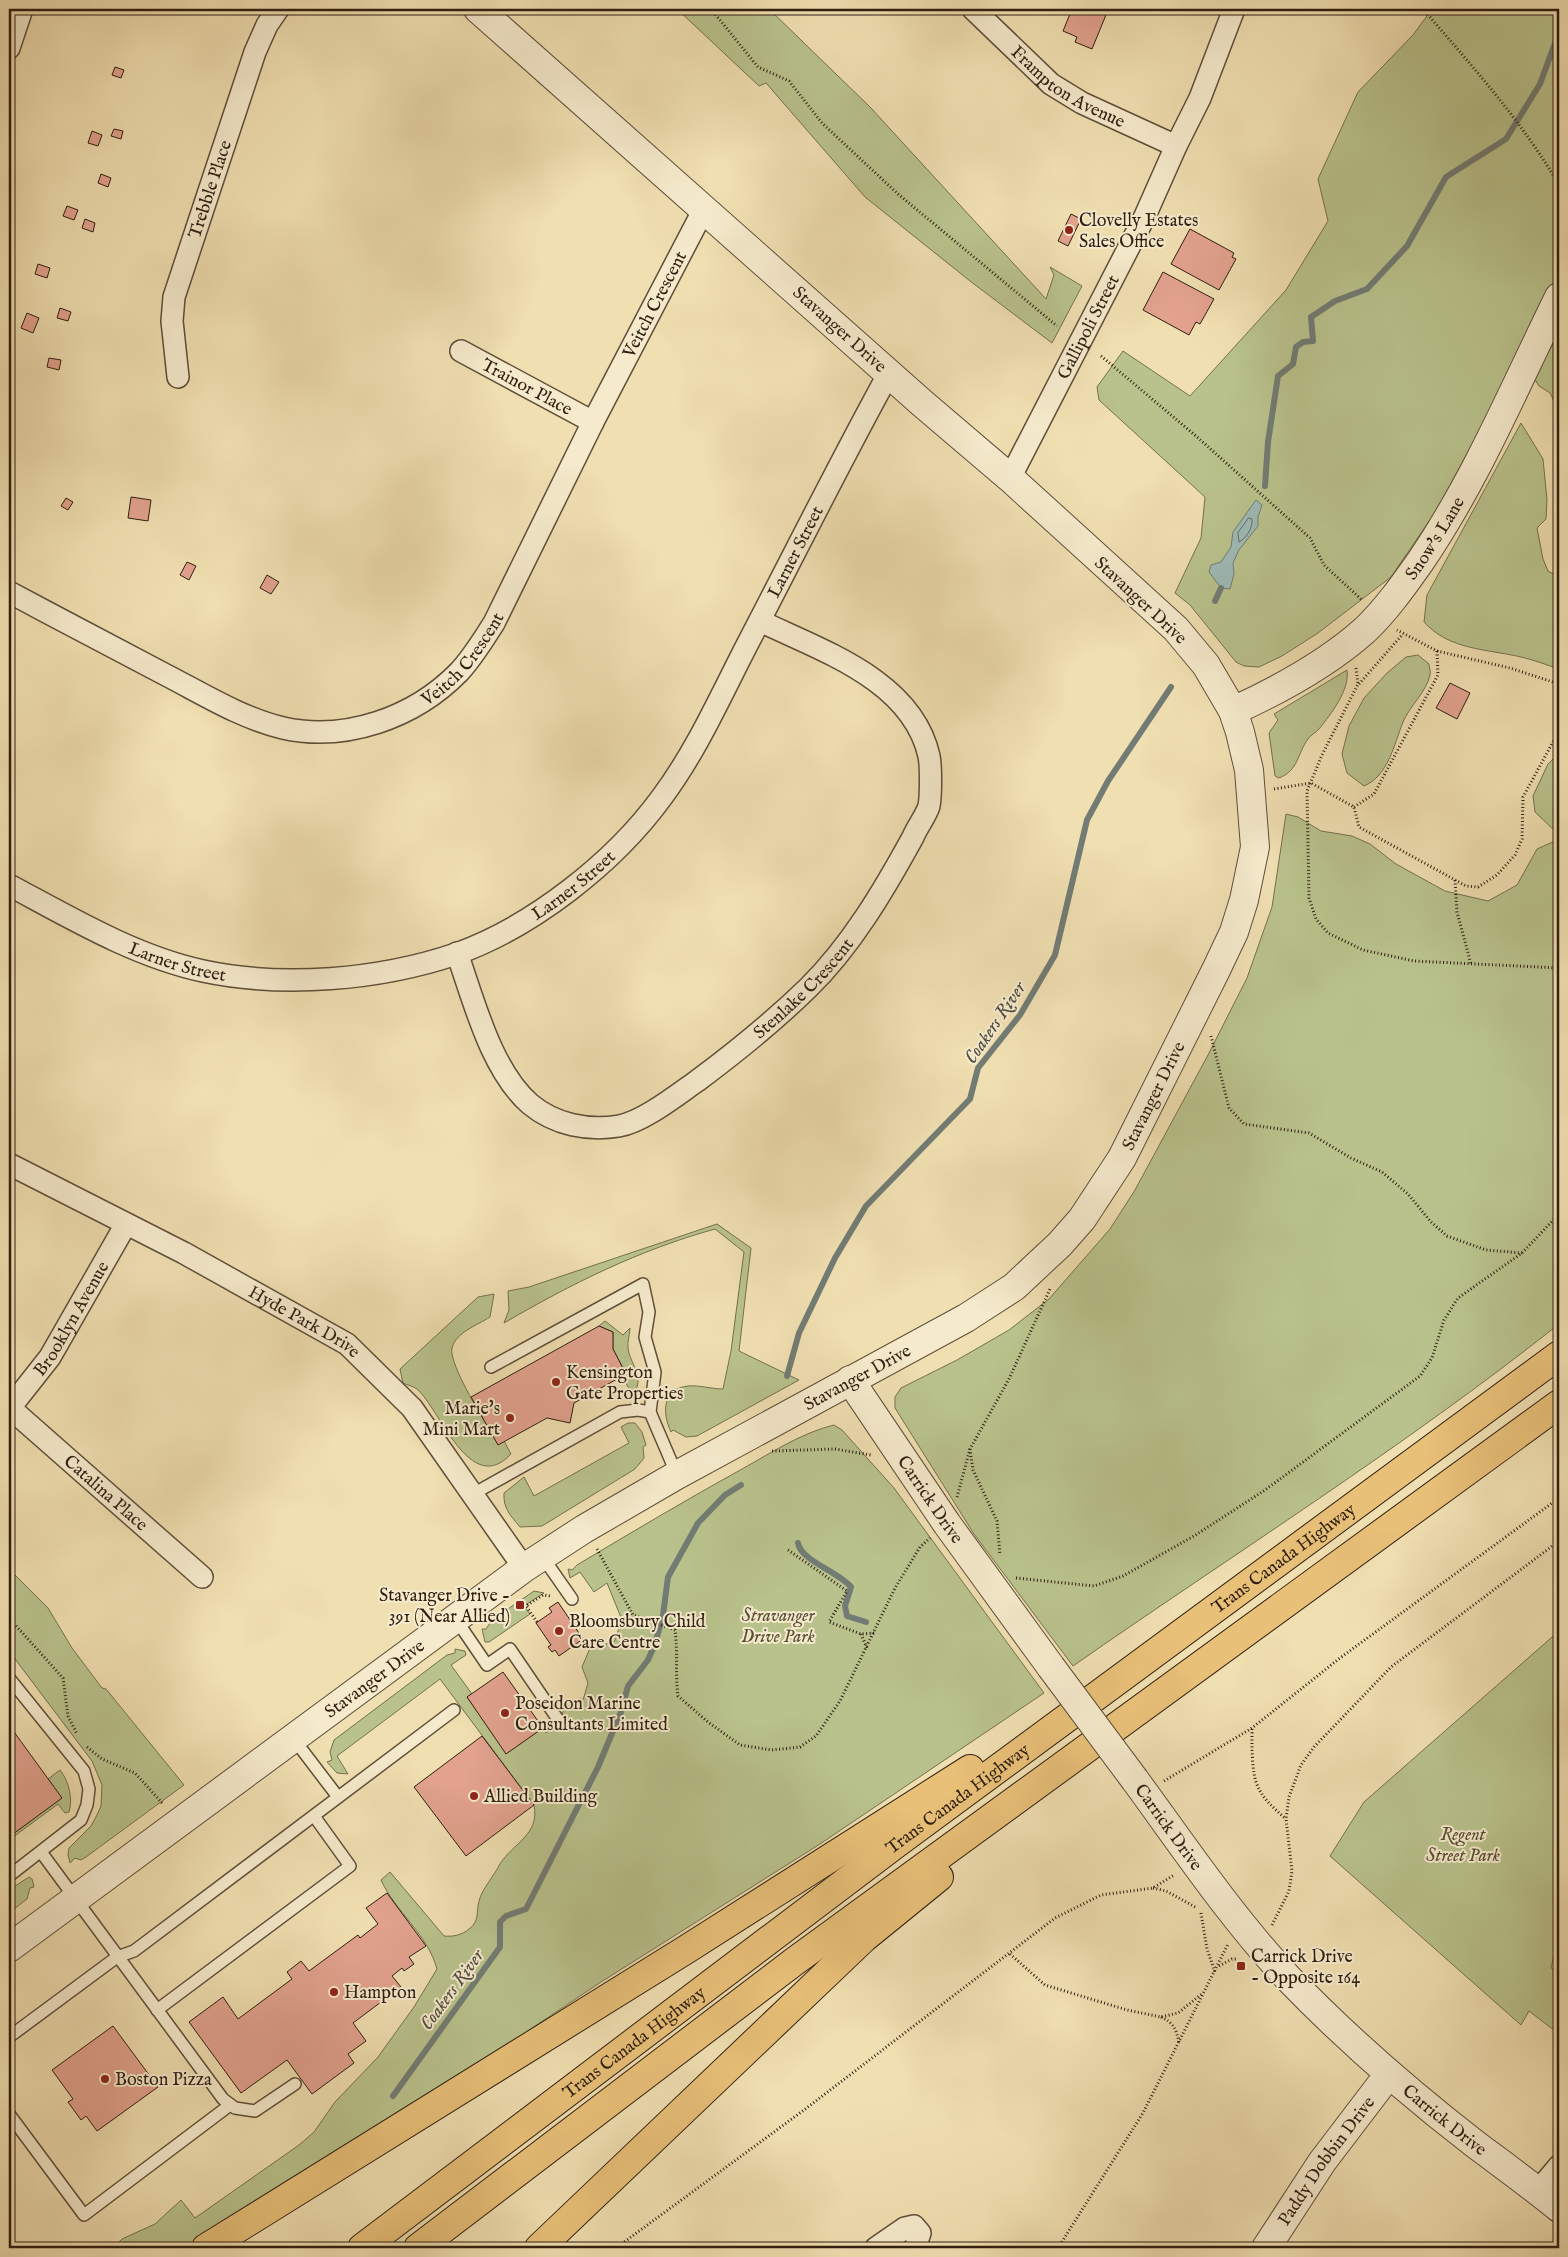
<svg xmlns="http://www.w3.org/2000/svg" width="1568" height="2257" font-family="'IM FELL English',serif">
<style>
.green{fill:#b9c28c;stroke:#74704e}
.water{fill:#9ebab6;stroke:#727c74}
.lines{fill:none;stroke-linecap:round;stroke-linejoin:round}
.shore{stroke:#666c64;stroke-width:1}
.stream{stroke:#727c74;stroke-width:6}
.building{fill:#e2a28e;stroke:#2f1e11}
.service-casing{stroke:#5f4e39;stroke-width:14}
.minor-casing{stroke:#5f4e39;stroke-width:24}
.tertiary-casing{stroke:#5f4e39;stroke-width:30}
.motorway-casing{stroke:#2f1e11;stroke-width:30}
.path{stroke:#2f1e11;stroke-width:3;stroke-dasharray:1 2.5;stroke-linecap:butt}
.service{stroke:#f5eacc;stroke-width:11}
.minor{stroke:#f5eacc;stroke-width:21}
.tertiary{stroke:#f5eacc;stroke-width:28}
.motorway{stroke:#e8c078;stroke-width:28}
.tertiary-bridge-casing{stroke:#5f4e39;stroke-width:30;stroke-linecap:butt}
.tertiary-bridge{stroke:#f5eacc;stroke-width:28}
.poi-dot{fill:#8f2418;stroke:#f5eacc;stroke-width:2}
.labels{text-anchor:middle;stroke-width:4;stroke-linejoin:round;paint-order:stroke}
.street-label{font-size:18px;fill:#2f1e11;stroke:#f5eacc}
.poi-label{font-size:18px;fill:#2f1e11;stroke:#f5eacc;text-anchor:start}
.park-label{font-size:18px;font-style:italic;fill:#584f36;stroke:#f5eacc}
.water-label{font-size:19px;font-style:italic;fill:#504d43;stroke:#f5eacc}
</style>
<rect width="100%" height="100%" fill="#f0dfb1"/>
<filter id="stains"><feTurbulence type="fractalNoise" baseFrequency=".004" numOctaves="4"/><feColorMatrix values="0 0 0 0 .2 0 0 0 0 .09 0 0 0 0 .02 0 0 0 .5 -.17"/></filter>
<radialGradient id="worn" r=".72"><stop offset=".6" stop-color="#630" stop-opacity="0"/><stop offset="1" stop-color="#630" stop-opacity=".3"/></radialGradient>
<g class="green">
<polygon points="677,9 769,9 870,107 1046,299 1054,275 1050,267 1082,286 1052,343 970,281 865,197 766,83 759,86"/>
<polygon points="1432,9 1559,9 1559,271 1503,386 1438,508 1391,577 1318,633 1282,656 1259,667 1244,666 1236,662 1190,605 1175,593 1201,538 1205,497 1099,400 1097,387 1123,351 1190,396 1286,290 1328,221 1318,179 1358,92 1413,35"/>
<polygon points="1559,333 1559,411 1550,393 1539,386 1534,378"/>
<path d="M1521,423L1543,459L1547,500L1546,519L1537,528L1543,559L1548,571L1559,577V669C1547,665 1534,660 1521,657C1487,649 1449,650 1424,622L1427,595Z"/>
<path d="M1418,655L1429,664C1429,667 1431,672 1430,675C1427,691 1409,707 1403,722C1394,745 1388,776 1364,786L1347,773L1342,754L1349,726L1364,698L1387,673L1406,657Z"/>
<path d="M1347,670C1350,690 1331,714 1319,729C1316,733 1310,735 1308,739C1297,754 1299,770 1279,778L1275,776L1269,733L1278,720L1274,714Z"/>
<path d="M1559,753V1324C1404,1447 1235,1553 1073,1666L974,1534L895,1408V1397L901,1388L957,1360L1009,1330L1049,1299L1110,1229L1135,1190L1208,1055L1247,978L1272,907L1286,814L1298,817L1321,831L1352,836L1370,844L1396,864L1445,891L1488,901L1517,885L1537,849L1555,841L1556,832L1535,812L1533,796L1548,764Z"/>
<path d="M717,1224L751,1248L739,1351L799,1380L697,1436L686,1437L673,1430L671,1432C662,1413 662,1389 688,1386C699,1385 712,1389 723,1389L731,1351L744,1252L715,1229C639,1250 571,1284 504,1323L509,1310L508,1291L529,1287Z"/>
<path d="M494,1294L490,1317C478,1325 456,1332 452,1348C448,1364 488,1427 498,1444L504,1441L511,1454C470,1498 440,1409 417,1389C413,1386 407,1385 403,1383L400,1369L478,1297Z"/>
<path d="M605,1321L623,1335L630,1328C630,1335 627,1342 628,1348C630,1364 643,1373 636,1390H630L622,1377L626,1374L613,1349V1332L599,1326Z"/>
<path d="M628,1423H635L642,1432L646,1445L643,1447L644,1458L635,1469L542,1526L520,1527C510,1515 503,1508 504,1493L524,1477L534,1496L629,1443L621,1427Z"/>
<path d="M834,1425L842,1430L894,1488L1044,1693L820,1844L601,1982L426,2099L242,2214L184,2248H113L122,2239L155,2224L181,2200L195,2218L299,2145L314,2132L335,2102L378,2057L414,2007L437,1969C428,1935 395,1911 381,1880L390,1872L444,1936C453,1937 462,1935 469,1929C480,1921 476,1912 479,1901C482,1889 494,1876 500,1864C513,1843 540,1835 534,1805L440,1679L337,1756L348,1774L337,1773L327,1762L332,1760L330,1752L334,1740L447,1655L455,1653V1649L465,1651L466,1655L451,1665L472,1694L467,1697L506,1753L543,1728L546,1733L565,1720L562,1714L565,1708L580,1698L583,1700L588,1683L582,1667L590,1648L614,1642L622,1620L607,1583L594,1592L580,1572L570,1578L568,1569L572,1570L577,1565C632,1532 686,1500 742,1469C771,1453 801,1433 834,1425Z"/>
<polygon points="11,1571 48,1608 72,1648 102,1688 106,1689 184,1785 86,1857 81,1860 75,1858 70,1863 68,1855 69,1848 91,1826 97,1815 101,1806 102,1785 92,1761 9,1651 9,1574"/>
<polygon points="534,1591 544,1593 524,1606 530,1614 489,1642 485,1642 482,1629 486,1629 492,1620"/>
<polygon points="1559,1631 1559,1933 1551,1968 1559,1972 1559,2034 1529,2011 1521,2025 1330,1856 1364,1802"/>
<path d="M60,1770C69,1781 73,1799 69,1812L65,1813L58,1804L9,1840V1837L62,1798L48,1779Z"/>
<polygon points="29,1877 32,1879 34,1887 30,1888 27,1899 9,1913 9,1890"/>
</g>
<polygon class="water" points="1256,500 1262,505 1258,517 1258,526 1239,550 1233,563 1234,574 1230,589 1221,588 1209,572 1211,565 1221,562 1231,547 1233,532"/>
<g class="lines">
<path class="shore" d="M1249,518L1252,519C1253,527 1247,538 1239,542L1238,533Z"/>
<g class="stream">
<polyline points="1265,486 1268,442 1278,376 1293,364 1296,347 1303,342 1313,341 1311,317 1335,301 1367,289 1407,246 1446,177 1506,139 1540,84 1559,32"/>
<polyline points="1215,601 1221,588"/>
<polyline points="787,1376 799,1333 835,1258 866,1206 970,1099 978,1068 1020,1015 1055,955 1087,820 1108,781 1171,687"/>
<path d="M798,1543C801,1561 838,1571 851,1587L845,1606L847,1616L866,1622"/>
<polyline points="393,2096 500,1947 500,1922 506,1916 526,1909 598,1767 621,1712 628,1686 648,1660 655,1644 663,1615 668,1577 698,1523 725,1495 741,1485"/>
</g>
</g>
<g class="building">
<polygon points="1072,9 1108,10 1092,49 1075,42 1077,37 1063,31"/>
<polygon points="115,67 124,70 121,78 112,75"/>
<polygon points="114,129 123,131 121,139 111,136"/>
<polygon points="92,131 102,135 98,146 88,143"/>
<polygon points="101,174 111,178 108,187 98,183"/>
<polygon points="67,206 78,210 74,220 63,216"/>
<polygon points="1071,214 1081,219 1068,246 1058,241"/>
<polygon points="85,219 95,223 93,232 82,228"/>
<polygon points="1190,229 1234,253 1232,257 1236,259 1219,290 1171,264"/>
<polygon points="38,264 50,268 47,278 35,274"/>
<polygon points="1163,272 1214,299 1200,324 1196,322 1189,335 1143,310"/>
<polygon points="60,308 71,312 68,321 57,318"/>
<polygon points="27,313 39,318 33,333 21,328"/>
<polygon points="49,358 61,360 59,370 47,367"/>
<polygon points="131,497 151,500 148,521 128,518"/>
<polygon points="66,498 73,502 68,510 61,506"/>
<polygon points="187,562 196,566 189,580 180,575"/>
<polygon points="267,575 279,582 271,594 260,588"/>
<polygon points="1450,683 1470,693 1457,719 1436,708"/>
<polygon points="599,1326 613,1332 613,1349 626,1374 574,1403 570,1423 547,1418 498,1445 471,1397"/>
<polygon points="558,1602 583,1639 559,1656 555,1650 552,1652 548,1647 551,1645 536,1623 552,1612 549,1608"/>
<polygon points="503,1672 543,1728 506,1754 467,1697"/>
<polygon points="9,1725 62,1798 9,1837"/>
<polygon points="482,1736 534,1805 466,1856 414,1787"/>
<polygon points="387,1893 426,1946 409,1957 414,1964 404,1971 402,1968 392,1976 401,1987 353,2023 366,2041 348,2054 354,2063 312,2094 287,2060 241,2093 189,2022 223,1997 238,2019 292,1979 287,1972 301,1961 309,1971 358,1935 360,1938 378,1924 366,1908"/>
<polygon points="113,2026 158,2087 97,2131 86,2116 81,2120 68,2102 73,2099 52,2070"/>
</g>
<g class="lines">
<g class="service-casing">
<g id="service">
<polyline points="491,1367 643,1284 649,1312 645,1337 655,1372 650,1412 677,1475"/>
<polyline points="473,1494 620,1412 638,1410 650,1412"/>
<polyline points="542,1556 572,1599"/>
<polyline points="455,1618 487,1665 510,1649 559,1721"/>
<polyline points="9,1678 84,1771 89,1789 87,1805 81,1820 9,1876"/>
<polyline points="293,1738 338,1797"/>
<polyline points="41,1852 223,2099 235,2108 255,2111 295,2084"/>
<polyline points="157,2010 350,1866 314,1816"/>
<polyline points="9,2037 117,1957 134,1951 454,1710"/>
<polyline points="9,2114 84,2215 230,2105"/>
</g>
</g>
<g class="minor-casing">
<g id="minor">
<path id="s1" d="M973,9L1051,84L1082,103L1176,146"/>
<polyline points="9,48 22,9"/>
<path id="s2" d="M461,351L593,422"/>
<path id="s3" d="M178,377L172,321L174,297L255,52L267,25L278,9"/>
<path id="s4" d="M1010,478L1145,216L1176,146L1200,98L1234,9"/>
<path id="s5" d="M9,592C61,620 113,647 166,675C203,694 241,718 283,728C345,742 414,718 459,672C473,657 483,640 494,623L593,422L704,209"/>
<path id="s6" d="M9,885C71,918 134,956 203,971C283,988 379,980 456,954C532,927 614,863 662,797C697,750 721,695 748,643C795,553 840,462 889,373"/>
<path id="s7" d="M457,953C474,1001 491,1070 530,1104C555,1125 588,1131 619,1126C643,1122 677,1095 697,1081C736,1052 773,1022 808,988C851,946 884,890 913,837C917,827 926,816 929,806C931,796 931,766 929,756C912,680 822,651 760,621"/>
<path id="s8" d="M9,1164L184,1253L347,1344L412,1408L524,1568"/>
<path id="s9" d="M10,1408L202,1577"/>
<path id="s10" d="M9,1409L50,1357L126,1224"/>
<polyline points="1538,2191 1559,2166"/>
<polyline points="876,2248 905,2228 914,2226 920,2233 915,2248"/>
</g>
</g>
<g class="tertiary-casing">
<g id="tertiary">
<path id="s11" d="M1233,711C1279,690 1327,664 1365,630C1386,610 1403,586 1420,562C1476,480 1515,386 1559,297"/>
<path id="s12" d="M850,1380L947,1524L1051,1667"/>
<path id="s13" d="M1135,1780C1184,1847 1231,1917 1288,1978C1346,2038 1409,2093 1475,2144C1503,2165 1532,2186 1559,2208"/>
<path id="s14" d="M9,1948L524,1568L584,1529L677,1475L966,1318L1014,1287L1060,1244L1082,1219L1122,1158L1216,970L1234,932L1244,900L1255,847L1249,770L1240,732L1233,711L1206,665L1176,629L1010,478L922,403L478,9"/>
<path id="s15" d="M1266,2248L1322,2162L1389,2074"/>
</g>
</g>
<g class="motorway-casing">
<g id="motorway">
<polyline points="206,2248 687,1949 970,1769"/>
<path id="s16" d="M362,2248L897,1843L1559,1355"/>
<polyline points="418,2248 795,1961 1559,1404"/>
<polyline points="539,2248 864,1938 939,1877"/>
</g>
</g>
<g class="path">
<polyline points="711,9 758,67 789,81 822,123 898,194 1057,326"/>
<path d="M1423,9C1471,65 1522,121 1559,185"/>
<polyline points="1101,356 1196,436 1310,538 1324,565 1362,600"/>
<polyline points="1437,651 1510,668 1559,684"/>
<polyline points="1356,668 1358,684 1322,755 1307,791 1309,898 1316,919 1328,933 1363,950 1414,961 1559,968"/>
<polyline points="1359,684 1402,635"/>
<polyline points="1274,789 1311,783 1354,807 1359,827 1466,886 1478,887 1497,875 1515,855 1522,839 1523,797 1554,740 1559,736"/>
<polyline points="1354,807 1374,794 1438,675 1437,651 1397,630"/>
<polyline points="1455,880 1457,912 1471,964"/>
<polyline points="1211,1036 1229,1108 1244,1124 1309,1133 1351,1158 1382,1172 1408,1194 1431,1222 1447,1236 1486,1250 1522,1253"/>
<polyline points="970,1449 973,1470 997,1521 1000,1555"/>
<polyline points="772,1451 835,1449 871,1455"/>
<polyline points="957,1497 970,1449 1009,1379 1050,1289"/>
<path d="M597,1549L633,1615L675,1630C678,1652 675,1673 678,1696L708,1722L740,1745L772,1750L800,1747L816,1736L840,1701L895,1588L920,1547L930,1538"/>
<polyline points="788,1550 847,1591 829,1622 861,1634 875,1633"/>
<polyline points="1016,1578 1094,1586 1123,1576 1194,1536 1265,1490 1420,1376 1432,1358 1444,1320 1458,1298 1522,1253 1559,1214"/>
<polyline points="9,1618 63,1678 68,1716 77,1734"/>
<polyline points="537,1622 526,1606 543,1595 550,1596"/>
<polyline points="861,1634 867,1648"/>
<path d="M1252,1729C1252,1745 1251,1775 1259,1789C1265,1801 1276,1810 1286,1819"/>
<polyline points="87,1747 102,1759 135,1773 163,1804"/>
<polyline points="1164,1781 1252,1728 1340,1658 1559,1498"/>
<polyline points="1153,1888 1166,1891 1197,1908"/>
<polyline points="1201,1913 1207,1949 1215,1972"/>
<polyline points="1272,1925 1289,1891 1292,1871 1286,1819 1289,1797 1301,1765 1314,1747 1391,1667 1559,1541"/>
<polyline points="1010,1954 1045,1985 1127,2010 1161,2017 1178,2013 1203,1993"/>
<polyline points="1219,1966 1232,1959 1238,1959"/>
<path d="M1161,2017C1173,2022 1177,2030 1179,2043"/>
<polyline points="616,2248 804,2110 1055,1918 1101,1895 1153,1888 1174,1875"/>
<polyline points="1058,2248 1143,2113 1228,1944"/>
</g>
<use href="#service" class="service"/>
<use href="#minor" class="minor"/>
<use href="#tertiary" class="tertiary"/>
<use href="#motorway" class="motorway"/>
<g class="tertiary-bridge-casing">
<polyline id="tertiary-bridge" points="1051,1667 1135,1780"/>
</g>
<use href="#tertiary-bridge" class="tertiary-bridge"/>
</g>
<g class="poi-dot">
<circle cx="1069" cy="230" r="5"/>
<circle cx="556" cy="1382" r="5"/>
<circle cx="510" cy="1418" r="5"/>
<rect x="515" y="1600" width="10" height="10" rx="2.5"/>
<circle cx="559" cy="1631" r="5"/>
<circle cx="505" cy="1713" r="5"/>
<circle cx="474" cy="1796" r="5"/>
<rect x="1236" y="1961" width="10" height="10" rx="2.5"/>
<circle cx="334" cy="1992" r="5"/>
<circle cx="105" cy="2079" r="5"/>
</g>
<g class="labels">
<g class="street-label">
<text dy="6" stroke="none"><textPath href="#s1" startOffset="124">Frampton Avenue</textPath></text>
<text dy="6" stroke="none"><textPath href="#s3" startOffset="194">Trebble Place</textPath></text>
<text dy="6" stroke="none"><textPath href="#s5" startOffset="916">Veitch Crescent</textPath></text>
<text dy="6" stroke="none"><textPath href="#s4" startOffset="170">Gallipoli Street</textPath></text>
<text transform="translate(840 329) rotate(42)" y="6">Stavanger Drive</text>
<text dy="6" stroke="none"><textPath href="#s2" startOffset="75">Trainor Place</textPath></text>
<text dy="6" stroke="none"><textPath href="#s11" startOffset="271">Snow's Lane</textPath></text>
<text dy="6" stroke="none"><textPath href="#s6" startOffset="1011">Larner Street</textPath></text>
<text transform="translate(1141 600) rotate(43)" y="6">Stavanger Drive</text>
<text dy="6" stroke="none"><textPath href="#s5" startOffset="511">Veitch Crescent</textPath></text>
<text dy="6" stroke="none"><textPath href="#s6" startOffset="606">Larner Street</textPath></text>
<text dy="6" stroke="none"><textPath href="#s6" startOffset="186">Larner Street</textPath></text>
<text dy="6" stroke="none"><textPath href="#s7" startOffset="496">Stenlake Crescent</textPath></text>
<text dy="6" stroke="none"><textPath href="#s14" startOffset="1444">Stavanger Drive</textPath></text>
<text dy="6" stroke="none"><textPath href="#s10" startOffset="110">Brooklyn Avenue</textPath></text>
<text dy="6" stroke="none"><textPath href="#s8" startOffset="335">Hyde Park Drive</textPath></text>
<text dy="6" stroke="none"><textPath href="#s14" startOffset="1024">Stavanger Drive</textPath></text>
<text dy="6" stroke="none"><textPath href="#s9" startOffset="128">Catalina Place</textPath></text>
<text dy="6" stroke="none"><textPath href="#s12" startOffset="144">Carrick Drive</textPath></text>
<text dy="6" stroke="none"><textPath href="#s16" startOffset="1151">Trans Canada Highway</textPath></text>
<text dy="6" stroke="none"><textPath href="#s14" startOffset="454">Stavanger Drive</textPath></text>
<text dy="6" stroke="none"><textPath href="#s16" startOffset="746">Trans Canada Highway</textPath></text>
<text dy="6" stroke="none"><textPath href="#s13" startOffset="58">Carrick Drive</textPath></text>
<text dy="6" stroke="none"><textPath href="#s16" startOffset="341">Trans Canada Highway</textPath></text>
<text dy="6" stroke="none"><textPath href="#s13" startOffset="462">Carrick Drive</textPath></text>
<text dy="6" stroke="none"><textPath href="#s15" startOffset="106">Paddy Dobbin Drive</textPath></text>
</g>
<g class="poi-label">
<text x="1079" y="226">Clovelly Estates<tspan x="1079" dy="21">Sales Office</tspan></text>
<text x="566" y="1378">Kensington<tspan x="566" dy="21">Gate Properties</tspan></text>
<text x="500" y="1414" text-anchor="end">Marie's<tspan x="500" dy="21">Mini Mart</tspan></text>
<text x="510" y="1601" text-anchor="end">Stavanger Drive -<tspan x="510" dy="21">391 (Near Allied)</tspan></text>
<text x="569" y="1627">Bloomsbury Child<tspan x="569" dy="21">Care Centre</tspan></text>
<text x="515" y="1709">Poseidon Marine<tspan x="515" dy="21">Consultants Limited</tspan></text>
<text x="484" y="1802">Allied Building</text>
<text x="1251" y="1962">Carrick Drive<tspan x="1251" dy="21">- Opposite 164</tspan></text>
<text x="344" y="1998">Hampton</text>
<text x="115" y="2085">Boston Pizza</text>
</g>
<g class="park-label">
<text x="778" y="1621">Stravanger<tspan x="778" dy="21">Drive Park</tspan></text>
<text x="1463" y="1840">Regent<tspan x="1463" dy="21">Street Park</tspan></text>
</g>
<g class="water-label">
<text transform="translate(994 1022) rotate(-56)" y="7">Coakers River</text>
<text transform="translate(451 1989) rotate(-54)" y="7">Coakers River</text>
</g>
</g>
<rect width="1568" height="2257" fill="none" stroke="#f0dfb1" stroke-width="30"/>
<rect x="10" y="10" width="1548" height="2237" fill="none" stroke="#2f1e11" stroke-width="2.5"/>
<rect x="15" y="15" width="1538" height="2227" fill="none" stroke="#2f1e11"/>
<rect width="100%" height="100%" filter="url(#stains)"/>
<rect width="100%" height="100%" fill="url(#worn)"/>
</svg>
